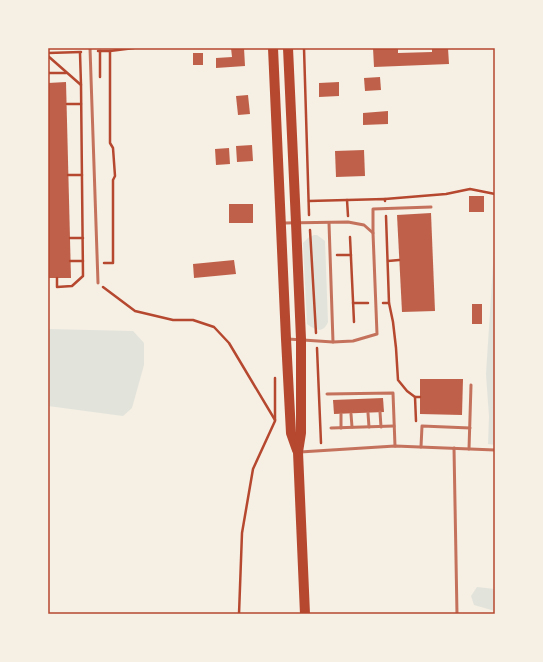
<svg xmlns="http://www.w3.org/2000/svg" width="543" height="662" font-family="Commissioner,sans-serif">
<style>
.green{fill:#e2e4dc}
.building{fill:#bf614a}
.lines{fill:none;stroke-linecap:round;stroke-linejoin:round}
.path{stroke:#b5482f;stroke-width:2.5}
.service{stroke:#c5725c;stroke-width:3}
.primary{stroke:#b5482f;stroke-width:10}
.neatline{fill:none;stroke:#b5482f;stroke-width:1.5}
</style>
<rect width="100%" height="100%" fill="#f6efe4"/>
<g class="green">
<polygon points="495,234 495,445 488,444 489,416 486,374"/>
<path d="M314,235H317L325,241L328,322C323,334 315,330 307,324L303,243L308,238Z"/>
<polygon points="48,329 133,331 144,343 144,365 132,408 123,416 48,406"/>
<polygon points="477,587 495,589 495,611 474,605 471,596"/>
</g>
<g class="building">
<polygon points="231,48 244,48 245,66 216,68 216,58 232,57"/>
<polygon points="373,48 398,48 398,53 432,52 432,48 448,48 449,64 374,67"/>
<rect x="193" y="53" width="10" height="12"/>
<polygon points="380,77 381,90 365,91 364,78"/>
<polygon points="66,82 71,278 48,278 48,83"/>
<polygon points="339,82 339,96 319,97 319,83"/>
<polygon points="248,95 250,114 238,115 236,96"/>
<polygon points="388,111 388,124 363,125 363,113"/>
<polygon points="252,145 253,161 237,162 236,146"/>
<polygon points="229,148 230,164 216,165 215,149"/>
<polygon points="364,150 365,176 336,177 335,151"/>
<rect x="469" y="196" width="15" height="16"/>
<rect x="229" y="204" width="24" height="19"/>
<polygon points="431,213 435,311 402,312 397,215"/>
<polygon points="234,260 236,274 194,278 193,264"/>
<rect x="472" y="304" width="10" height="20"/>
<polygon points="420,379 463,379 462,415 420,414"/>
<polygon points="383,398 384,412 334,414 333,400"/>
</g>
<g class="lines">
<g class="path">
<polyline points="304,48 309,215"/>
<polyline points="98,51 110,51 134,48"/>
<polyline points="100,51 100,77"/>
<polyline points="48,53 81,52"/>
<polyline points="48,56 81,85"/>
<polyline points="48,73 66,73"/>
<polyline points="67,104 81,104"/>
<polyline points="68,175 82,175"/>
<polyline points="385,199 446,194 470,189 495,194"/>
<polyline points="347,200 348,216"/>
<polyline points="309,201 385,199 385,201"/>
<polyline points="310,230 316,333"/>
<polyline points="350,237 354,322"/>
<polyline points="70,238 83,238"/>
<polyline points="337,255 351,255"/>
<polyline points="70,261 83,261"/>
<polyline points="388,261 399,260"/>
<polyline points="104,263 113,263 113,180 115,176 113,148 110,143 110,51"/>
<polyline points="57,278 57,287 72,286 83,276 81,85 80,53"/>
<polyline points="103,287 135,311 173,320 193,320 214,327 229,343 275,420"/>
<polyline points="353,303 368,303"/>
<polyline points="383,303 389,303 386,216"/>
<polyline points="389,303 393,322 396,348 398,380 407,391 415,397"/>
<polyline points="317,348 321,443"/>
<polyline points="416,421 415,397 420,397"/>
<polyline points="239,614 242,533 253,469 275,421 275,378"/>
</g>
<g class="service">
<polyline points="90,48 98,283"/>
<polyline points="284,223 348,222 364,225 373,233 377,334 353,341 333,342 288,339"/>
<polyline points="329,223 333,342"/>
<polyline points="373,233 373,209 431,207"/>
<polyline points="327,394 393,393 395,446"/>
<polyline points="380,412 381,427"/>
<polyline points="368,413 369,427"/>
<polyline points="341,414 341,428"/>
<polyline points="351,414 352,427"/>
<polyline points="331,428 394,426"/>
<polyline points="421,447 422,426 470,428"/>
<polyline points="454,448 457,614"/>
<polyline points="469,449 471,385"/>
<polyline points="300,452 395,446 495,450"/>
</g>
<g class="primary">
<polyline points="273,48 286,339 291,433 297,450"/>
<polyline points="288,48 296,223 301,339 301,433 298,452 305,614"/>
</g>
</g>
<rect width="543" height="662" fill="none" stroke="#f6efe4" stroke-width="98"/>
<rect x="49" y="49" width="445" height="564" class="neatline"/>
</svg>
